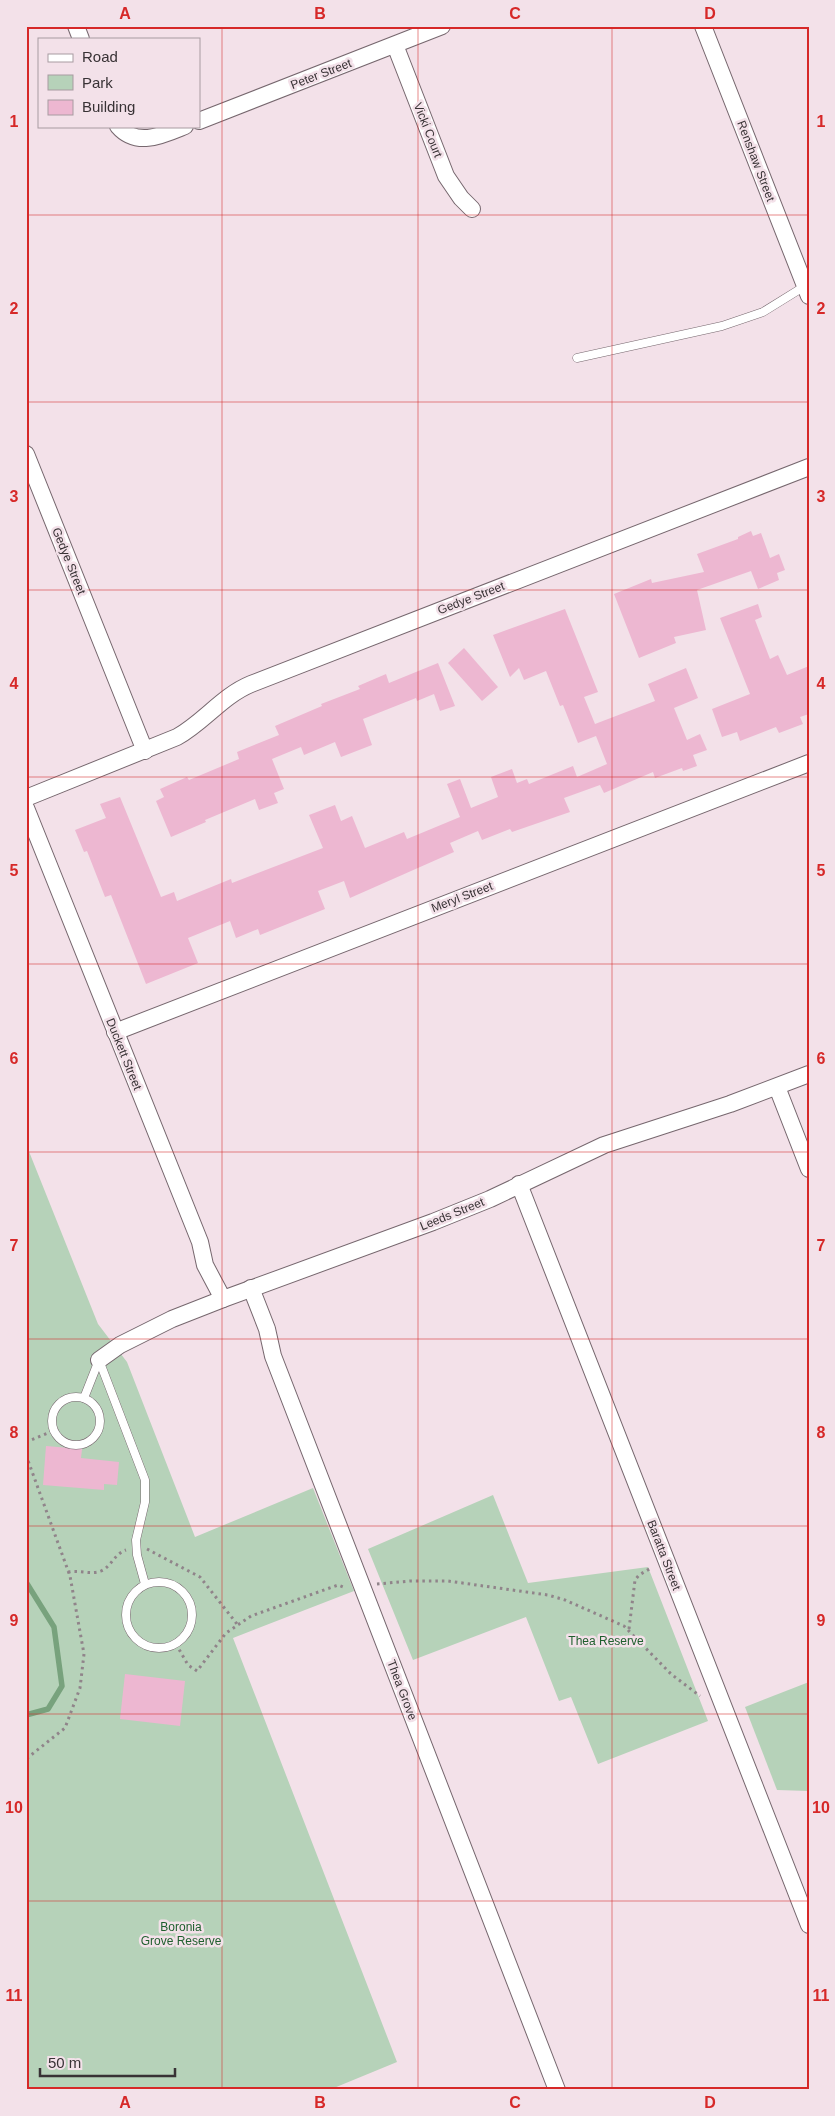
<svg xmlns="http://www.w3.org/2000/svg" width="835" height="2116" font-family="Helvetica,sans-serif">
<style>
.green{fill:#b6d2b9}
.lines{fill:none;stroke-linecap:round;stroke-linejoin:round}
.stream{stroke:#78a27d;stroke-width:5.5}
.building{fill:#edb7d1}
.lane-casing{stroke:#76676e;stroke-width:9}
.street-casing{stroke:#76676e;stroke-width:18}
.path{stroke:#90848a;stroke-width:3;stroke-dasharray:2.5 4;stroke-linecap:butt}
.lane{stroke:#fff;stroke-width:8}
.street{stroke:#fff;stroke-width:16}
.grid{fill:none;stroke:#d62828;stroke-width:1;stroke-opacity:0.55}
.labels{text-anchor:middle;stroke-width:5;stroke-linejoin:round;paint-order:stroke}
.street-label{font-size:12px;fill:#383235;stroke:#f3e1e9}
.park-label{font-size:12px;fill:#1f5f2e;stroke:#f3e1e9}
.neatline{fill:none;stroke:#d62828;stroke-width:2}
.grid-label{font-size:16px;text-anchor:middle;font-weight:bold;fill:#d62828}
</style>
<rect width="100%" height="100%" fill="#f3e1e9"/>
<g class="green">
<polygon points="26,1144 98,1324 127,1362 195,1537 313,1488 354,1591 233,1638 397,2062 329,2090 26,2090"/>
<polygon points="493,1495 528,1583 648,1567 708,1721 598,1764 571,1697 559,1701 526,1617 413,1660 368,1549"/>
<polygon points="809,1682 809,1791 777,1790 745,1707"/>
</g>
<g class="lines">
<polyline class="stream" points="26,1582 54,1627 62,1686 48,1709 26,1715"/>
</g>
<g class="building">
<polygon points="751,531 753,536 761,533 770,558 779,554 785,570 777,573 779,580 758,589 751,571 697,590 706,630 674,637 676,643 639,658 614,594 651,579 652,583 704,572 697,554 738,539 738,537"/>
<polygon points="758,604 762,617 755,620 770,659 778,655 787,675 809,666 809,714 800,717 803,724 779,733 776,727 740,741 737,732 722,737 712,709 750,694 720,618"/>
<polygon points="565,609 598,692 584,697 595,724 655,701 648,684 686,668 698,698 674,708 687,740 700,734 707,750 693,755 697,766 683,771 682,768 655,778 653,772 604,793 600,785 564,798 570,812 512,832 510,829 482,840 478,831 450,843 454,852 350,898 344,881 318,891 325,909 260,935 258,929 236,938 230,921 188,938 198,963 146,984 111,895 105,897 87,851 84,852 75,830 106,818 100,804 120,797 161,897 174,892 177,901 231,879 232,883 323,848 309,815 335,805 341,821 352,816 365,848 404,832 407,839 460,817 447,784 460,779 471,808 498,797 491,777 512,769 517,783 527,779 529,784 573,766 577,777 607,764 596,736 578,743 563,705 560,706 546,671 524,680 519,668 510,677 493,635"/>
<polygon points="464,648 498,687 482,701 448,663"/>
<polygon points="438,663 455,706 440,711 434,694 417,701 416,698 363,719 372,745 341,757 335,742 304,755 301,747 272,759 284,789 274,793 278,803 259,810 255,799 205,820 206,822 171,837 156,801 164,797 160,789 187,777 189,780 239,759 237,752 279,735 275,726 322,706 321,704 360,689 358,686 386,674 389,683"/>
<polygon points="46,1446 82,1449 81,1458 119,1462 117,1485 104,1484 104,1490 43,1485"/>
<polygon points="125,1674 185,1681 180,1726 120,1719"/>
</g>
<g class="lines">
<g class="lane-casing">
<g id="lane">
<polyline points="577,358 722,326 763,312 805,286"/>
<polyline points="99,1360 145,1480 145,1502 136,1540 137,1555 145,1584"/>
<circle cx="76" cy="1421" r="24"/>
<polyline points="84,1398 99,1360"/>
<circle cx="159" cy="1615" r="33"/>
</g>
</g>
<g class="street-casing">
<g id="street">
<polyline points="76,26 81,39"/>
<polyline points="703,26 809,296"/>
<polyline points="395,45 446,176 461,198 472,209"/>
<polyline points="199,121 442,26"/>
<path d="M118,126C137,148 163,135 185,126"/>
<polyline points="26,454 145,751"/>
<path d="M26,798L177,737C204,722 222,696 251,684L809,467"/>
<polyline points="26,808 200,1242 205,1265 223,1299"/>
<polyline points="115,1032 809,763"/>
<polyline points="777,1087 809,1169"/>
<polyline points="519,1184 809,1925"/>
<polyline points="251,1288 267,1329 273,1356 557,2090"/>
<polyline points="99,1360 120,1345 172,1319 223,1299 433,1222 490,1199 604,1145 730,1104 809,1074"/>
</g>
</g>
<g class="path">
<polyline points="26,1442 53,1431"/>
<polyline points="26,1455 70,1576 84,1654 80,1688 65,1728 26,1759"/>
<polyline points="147,1549 200,1577 237,1624"/>
<path d="M68,1572C79,1570 92,1575 101,1571C112,1566 114,1554 126,1550"/>
<polyline points="377,1584 410,1581 448,1581 548,1595 565,1600 624,1626 671,1674 700,1696"/>
<polyline points="629,1629 635,1580 639,1575 651,1568"/>
<polyline points="176,1644 188,1665 197,1671 226,1633 251,1616 338,1585 343,1587"/>
</g>
<use href="#lane" class="lane"/>
<use href="#street" class="street"/>
</g>
<path class="grid" d="M222,26V2090M418,26V2090M612,26V2090M26,215H809M26,402H809M26,590H809M26,777H809M26,964H809M26,1152H809M26,1339H809M26,1526H809M26,1714H809M26,1901H809"/>
<g class="labels">
<g class="street-label">
<text transform="translate(321 74) rotate(-21)" y="4">Peter Street</text>
<text transform="translate(428 130) rotate(68)" y="4">Vicki Court</text>
<text transform="translate(756 161) rotate(69)" y="4">Renshaw Street</text>
<text transform="translate(69 561) rotate(68)" y="4">Gedye Street</text>
<text transform="translate(471 598) rotate(-21)" y="4">Gedye Street</text>
<text transform="translate(462 897) rotate(-21)" y="4">Meryl Street</text>
<text transform="translate(124 1054) rotate(68)" y="4">Duckett Street</text>
<text transform="translate(452 1214) rotate(-22)" y="4">Leeds Street</text>
<text transform="translate(664 1555) rotate(69)" y="4">Baratta Street</text>
<text transform="translate(402 1690) rotate(69)" y="4">Thea Grove</text>
</g>
<g class="park-label">
<text x="606" y="1645">Thea Reserve</text>
<text x="181" y="1931">Boronia<tspan x="181" dy="14">Grove Reserve</tspan></text>
</g>
</g>
<rect width="835" height="2116" fill="none" stroke="#f3e1e9" stroke-width="55"/>
<rect x="38" y="38" width="162" height="90" fill="#f3e1e9" stroke="#a89ba1"/>
<rect x="48" y="54" width="25" height="8" fill="#ffffff" stroke="#a89ba1"/>
<text x="82" y="62" font-size="15" fill="#383235">Road</text>
<rect x="48" y="75" width="25" height="15" fill="#b6d2b9" stroke="#a89ba1"/>
<text x="82" y="88" font-size="15" fill="#383235">Park</text>
<rect x="48" y="100" width="25" height="15" fill="#edb7d1" stroke="#a89ba1"/>
<text x="82" y="112" font-size="15" fill="#383235">Building</text>
<path d="M40 2068v8h135v-8" fill="none" stroke="#383235" stroke-width="2.5"/>
<text x="48" y="2068" font-size="15" fill="#383235" stroke="#f3e1e9" stroke-width="4" paint-order="stroke">50 m</text>
<rect x="28" y="28" width="780" height="2060" class="neatline"/>
<g class="grid-label">
<text x="125" y="19">A</text>
<text x="320" y="19">B</text>
<text x="515" y="19">C</text>
<text x="710" y="19">D</text>
<text x="14" y="127">1</text>
<text x="821" y="127">1</text>
<text x="14" y="314">2</text>
<text x="821" y="314">2</text>
<text x="14" y="502">3</text>
<text x="821" y="502">3</text>
<text x="14" y="689">4</text>
<text x="821" y="689">4</text>
<text x="14" y="876">5</text>
<text x="821" y="876">5</text>
<text x="14" y="1064">6</text>
<text x="821" y="1064">6</text>
<text x="14" y="1251">7</text>
<text x="821" y="1251">7</text>
<text x="14" y="1438">8</text>
<text x="821" y="1438">8</text>
<text x="14" y="1626">9</text>
<text x="821" y="1626">9</text>
<text x="14" y="1813">10</text>
<text x="821" y="1813">10</text>
<text x="14" y="2001">11</text>
<text x="821" y="2001">11</text>
<text x="125" y="2108">A</text>
<text x="320" y="2108">B</text>
<text x="515" y="2108">C</text>
<text x="710" y="2108">D</text>
</g>
</svg>
